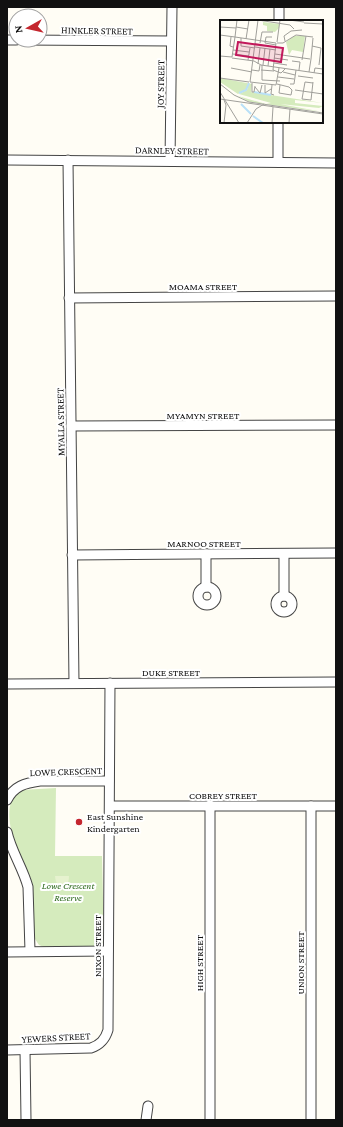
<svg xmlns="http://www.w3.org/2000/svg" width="343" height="1127" font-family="'Crimson Pro',serif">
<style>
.green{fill:#d5ebbd}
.pitch{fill:#e6f2cf}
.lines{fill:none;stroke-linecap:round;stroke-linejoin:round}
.minor-casing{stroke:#444;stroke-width:11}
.minor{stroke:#fff;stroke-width:9}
.poi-dot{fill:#c4262e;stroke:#fff;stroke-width:1.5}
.labels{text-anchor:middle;stroke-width:4;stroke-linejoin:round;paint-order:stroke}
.street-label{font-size:10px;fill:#111;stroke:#fff}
.poi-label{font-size:10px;fill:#111;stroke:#fff;text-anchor:start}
.park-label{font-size:10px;font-style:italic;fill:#2f6b1f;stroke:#fff}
.inset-river{fill:none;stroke:#b9e0f7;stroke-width:2}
.inset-road{fill:none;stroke:#a09f9a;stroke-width:1}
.view{fill:#c2185b;fill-opacity:0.15;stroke:#c2185b;stroke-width:2}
.inset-edge{fill:none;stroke:#111;stroke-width:2}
</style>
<rect width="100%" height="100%" fill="#fffdf5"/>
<path class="green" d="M56,788L55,856H102L104,941L103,945L100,946L44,947L39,945L35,939C31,921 35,902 32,883C29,869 19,858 15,844C10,829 3,799 21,790Z"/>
<path class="pitch" d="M55,876H69C69,891 56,891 55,876Z"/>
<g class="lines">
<g class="minor-casing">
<g id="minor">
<polyline points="279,21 279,7"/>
<polyline points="7,40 16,40"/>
<polyline points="22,40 171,41"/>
<polyline points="7,160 336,163"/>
<polyline points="68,160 74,683"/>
<polyline points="170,161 172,7"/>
<polyline points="278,162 278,122"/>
<polyline points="69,298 336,296"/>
<polyline points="71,426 336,425"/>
<polyline points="206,554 206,587"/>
<polyline points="284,554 284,596"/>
<polyline points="72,555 336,553"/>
<circle cx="207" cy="596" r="9"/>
<circle cx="284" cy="604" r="8"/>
<polyline points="7,684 336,682"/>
<path d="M7,800C14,786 25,783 40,781H109"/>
<polyline points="210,805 210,1120"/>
<polyline points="110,806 336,806"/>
<polyline points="311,806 311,1120"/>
<path d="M7,832C11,851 23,868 28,887L30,951"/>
<polyline points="7,952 108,951"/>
<path d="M7,1050L91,1048C100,1045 105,1040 108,1030L110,683"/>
<polyline points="25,1050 26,1120"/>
<polyline points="146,1120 148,1106"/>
</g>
</g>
<use href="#minor" class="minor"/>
</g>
<circle class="poi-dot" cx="79" cy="822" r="4"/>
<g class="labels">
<g class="street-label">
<text transform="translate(97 30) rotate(1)" y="4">HINKLER STREET</text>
<text transform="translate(160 84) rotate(-89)" y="4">JOY STREET</text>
<text transform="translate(172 150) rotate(1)" y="4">DARNLEY STREET</text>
<text x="203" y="290">MOAMA STREET</text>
<text x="203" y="419">MYAMYN STREET</text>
<text transform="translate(60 422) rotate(-91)" y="4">MYALLA STREET</text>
<text x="204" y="547">MARNOO STREET</text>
<text x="171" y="676">DUKE STREET</text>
<text transform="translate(66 771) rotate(-2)" y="4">LOWE CRESCENT</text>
<text x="223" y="799">COBREY STREET</text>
<text transform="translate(97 946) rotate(-90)" y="4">NIXON STREET</text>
<text transform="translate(199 963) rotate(-90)" y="4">HIGH STREET</text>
<text transform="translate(300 963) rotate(-90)" y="4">UNION STREET</text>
<text transform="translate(56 1037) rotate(-3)" y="4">YEWERS STREET</text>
</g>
<g class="poi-label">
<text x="87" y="820">East Sunshine<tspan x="87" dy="12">Kindergarten</tspan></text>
</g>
<g class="park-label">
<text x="68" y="889">Lowe Crescent<tspan x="68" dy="12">Reserve</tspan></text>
</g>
</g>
<g transform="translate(220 20)">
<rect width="103" height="103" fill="#fffdf5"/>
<path d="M43,2L59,4V8L55,12L47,11V6L43,5ZM74,16H85L83,32L72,30L69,35L66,22ZM0,58L32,64L31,72L103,83L75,80V83L103,86L99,88L60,84L103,92L30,82L18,76L46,84L51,83L19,74L27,70L29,63L26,69L18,74L0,62Z" fill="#d5ebbd"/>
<path class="inset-river" d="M34,72L51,75M19,73L26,70L29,63M21,84L31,94M33,96L43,103"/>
<path class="inset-road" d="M38,0L70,5L74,9M69,0L84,2M84,3L103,4M0,7L16,8M16,7L28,9M0,15L15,17L17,0M11,17L10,26L13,27M52,17H46L45,23L56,25M21,18V26L35,28M26,19L29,0M65,21L64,16L71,11L82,10M57,22L60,0M40,23L42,12H53M56,23L53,50L61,53L65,49M57,23H63L76,15L93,17M92,26L101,28L99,45M35,27L56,30M13,30L29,32M13,34L29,36M55,34L90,39M0,36L12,37M12,37L15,17L56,23M12,38L34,41L41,45L103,54M54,38L68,40M91,39L93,18M28,40L30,28M82,40L86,16M72,41L80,42L79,50M54,43L67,45M38,44L40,28M42,45V60L60,61M43,45L45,28M48,46L50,29M11,48L32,52M32,50L39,51L40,45M41,50L54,51M63,52L75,55M89,52L91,39M94,53L95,48L103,49M78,56L93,58M58,57L74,59M0,58L29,62M30,62L38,0M30,62L56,65L59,48M32,63V72H34L35,66M93,63L85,62L82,79L91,80L93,62M0,64L14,75L29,82L103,93M57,64L69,67L72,70L71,75L59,73L60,65M70,64H74L76,50M45,65V73L51,69M52,65L51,74L54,75M35,67L40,73L42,65M75,70L103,74M0,72L19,103M0,79L103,94M4,103L6,85L4,80M27,103L36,89L44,84M52,103L53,87M69,103L70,89"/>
<path class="view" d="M18,22L63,28L61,42L16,35Z"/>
<rect width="103" height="103" class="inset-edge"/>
</g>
<rect width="343" height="1127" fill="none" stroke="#111111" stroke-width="16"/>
<g transform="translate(28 28) rotate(262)"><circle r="19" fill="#ffffff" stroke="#a0a0a0"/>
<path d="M0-3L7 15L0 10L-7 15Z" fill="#c4262e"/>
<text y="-6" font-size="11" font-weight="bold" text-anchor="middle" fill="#111111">N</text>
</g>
</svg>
